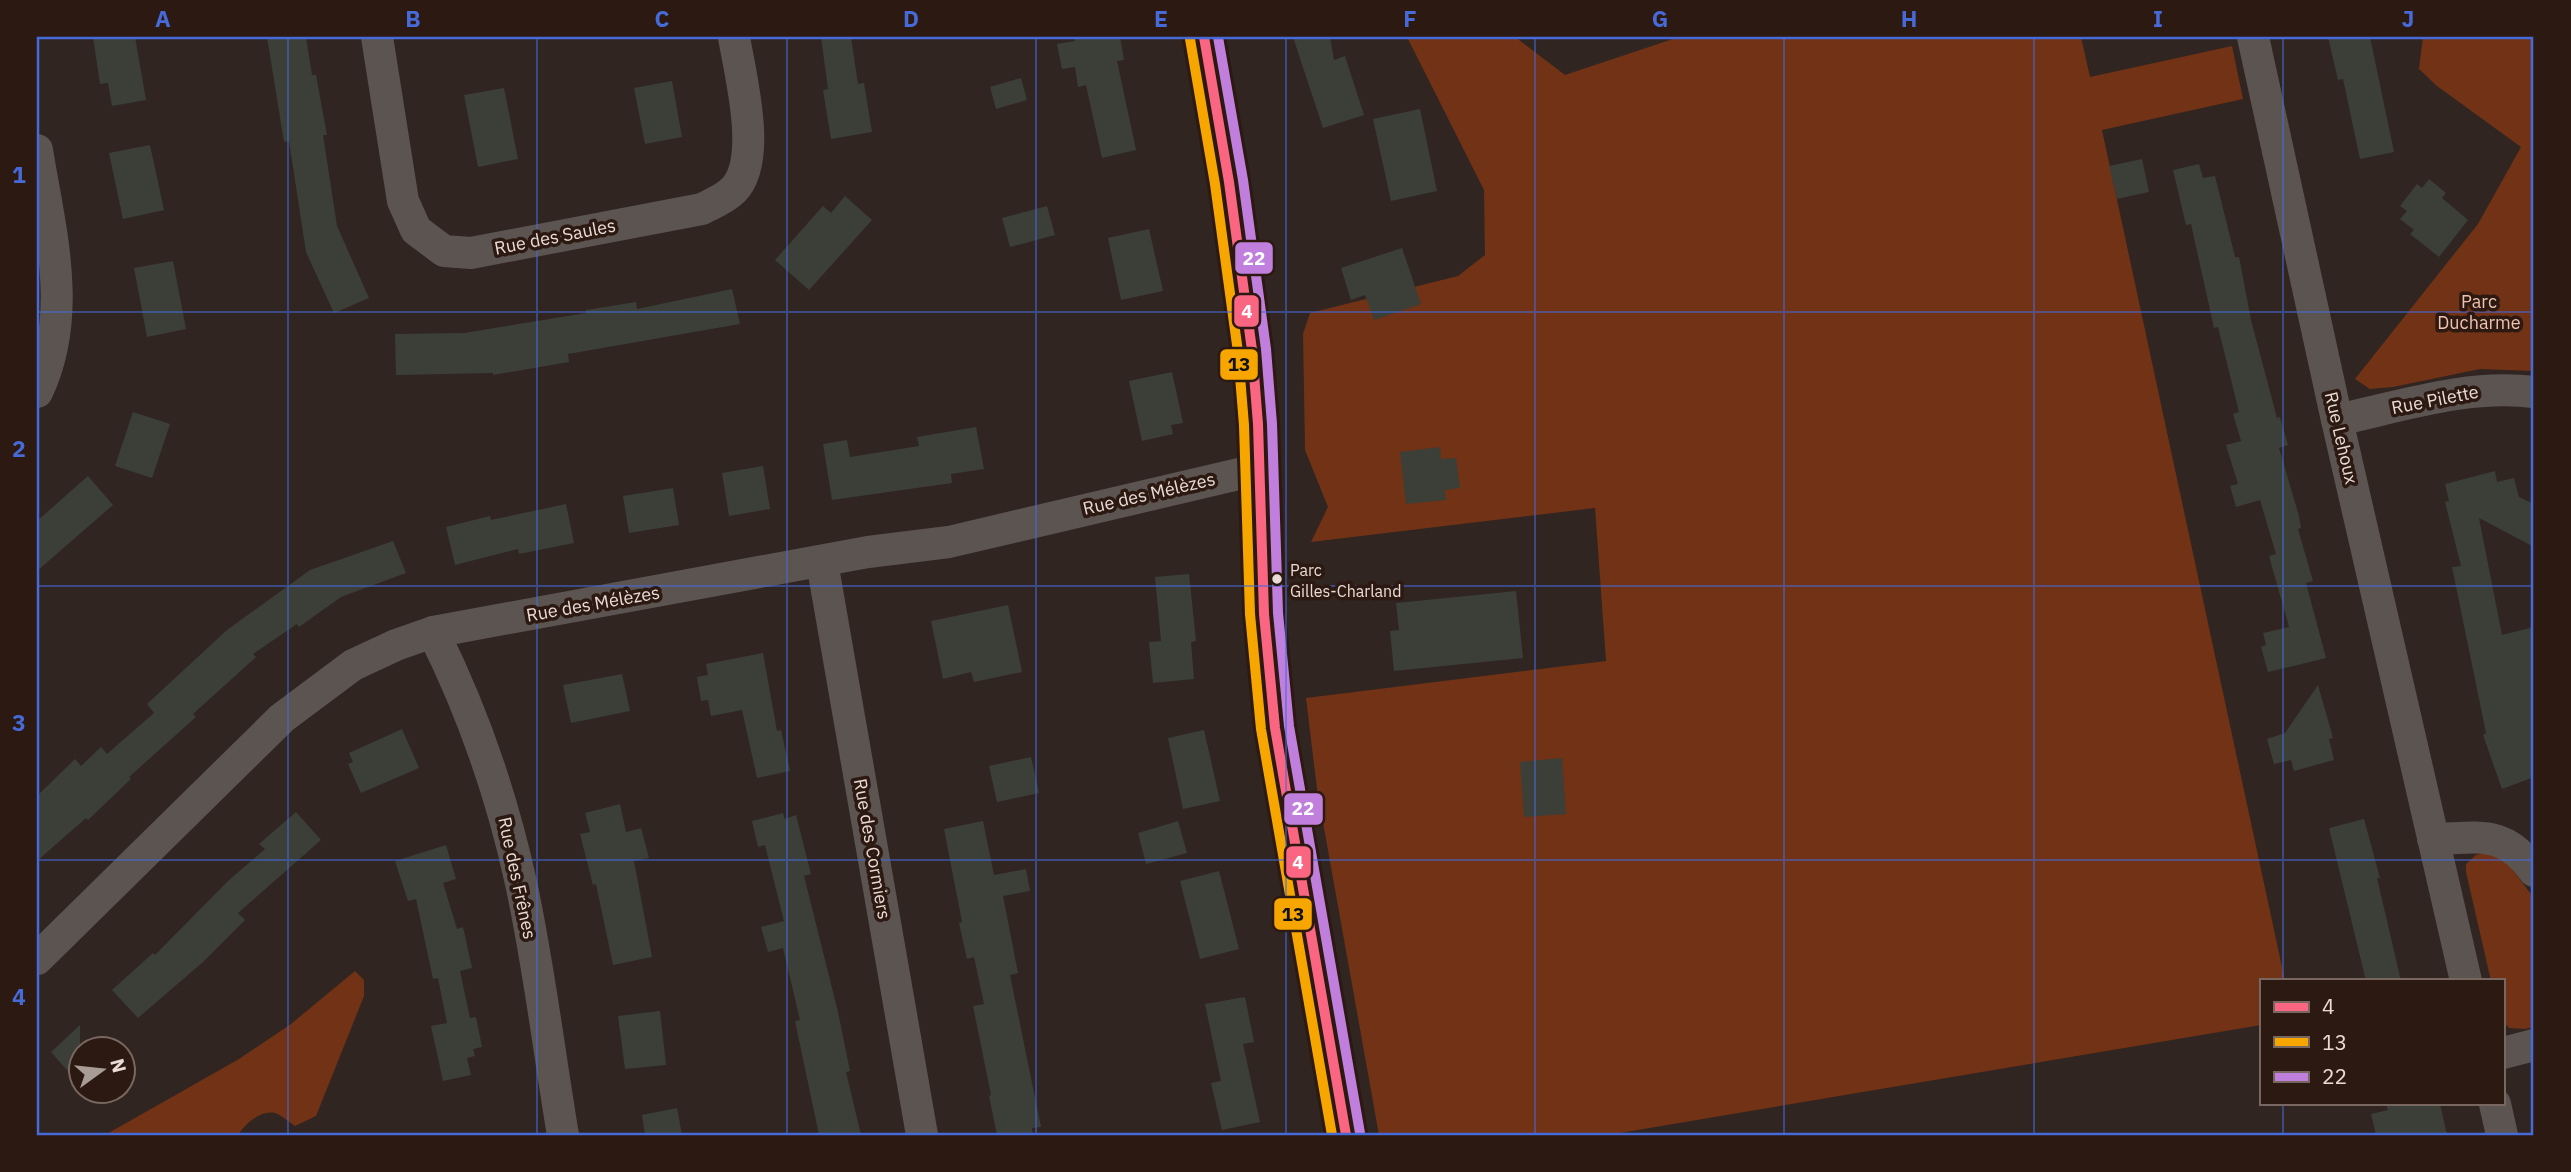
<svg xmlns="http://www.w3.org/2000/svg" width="2571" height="1172" font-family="'IBM Plex Sans',sans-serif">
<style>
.green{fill:#723216}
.building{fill:#3b3f38}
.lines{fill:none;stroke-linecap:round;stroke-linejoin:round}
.minor{stroke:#5c5451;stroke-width:32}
.tertiary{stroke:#5c5451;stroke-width:38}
.bus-1-casing{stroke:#2c1911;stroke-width:16}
.bus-2-casing{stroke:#2c1911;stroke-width:16}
.bus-3-casing{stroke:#2c1911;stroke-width:16}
.bus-1{stroke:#fa6682;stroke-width:10}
.bus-2{stroke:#f7a600;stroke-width:10}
.bus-3{stroke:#c07fdc;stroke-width:10}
.grid{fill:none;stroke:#466ad8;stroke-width:2;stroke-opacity:0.55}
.bus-dot{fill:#e9dcd6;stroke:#2c1911;stroke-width:2.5}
.labels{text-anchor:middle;stroke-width:7;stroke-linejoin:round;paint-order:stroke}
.bus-label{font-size:16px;fill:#e9dcd6;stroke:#2c1911;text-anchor:start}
.street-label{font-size:18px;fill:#e9dcd6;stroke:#2c1911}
.park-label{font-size:18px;fill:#f0c2b0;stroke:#2c1911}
.line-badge{stroke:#2c1911;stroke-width:2.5}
.badge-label{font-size:19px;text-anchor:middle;font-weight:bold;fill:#fff}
.pale-badge-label{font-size:19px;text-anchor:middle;font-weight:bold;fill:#111}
.neatline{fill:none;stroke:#466ad8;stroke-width:2.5}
.grid-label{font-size:23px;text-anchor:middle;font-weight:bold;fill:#466ad8}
</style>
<rect width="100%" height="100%" fill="#302520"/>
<g class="green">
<polygon points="1407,37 1515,37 1565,75 1679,37 2081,37 2090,77 2232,46 2243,99 2102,130 2285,981 2261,981 2261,1025 1608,1135 1379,1135 1317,789 1306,698 1606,661 1595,508 1311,542 1328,507 1305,450 1303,334 1310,313 1458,276 1485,255 1484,190"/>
<polygon points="2423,37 2534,37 2534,371 2480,369 2393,387 2370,389 2355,379 2478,224 2521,147 2437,86 2419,69"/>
<polygon points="2490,852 2505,860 2534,898 2534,1027 2525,1029 2509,1028 2503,1021 2503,981 2491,981 2466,872 2466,864 2476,855"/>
<path d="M355,971L364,980V996L316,1116L295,1126C289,1122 281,1115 275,1113C260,1110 245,1124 238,1135H105L239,1059L291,1024Z"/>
</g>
<g class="building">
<polygon points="93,37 135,37 146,100 112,106 108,83 100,84"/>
<polygon points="267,37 306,37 312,75 316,75 327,135 323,135 337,226 369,298 334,313 306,252 289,141 284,142"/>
<polygon points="821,37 851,37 858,84 864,83 872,132 831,139 823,90 828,89"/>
<polygon points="1074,37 1120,37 1124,60 1117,61 1136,150 1102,158 1086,85 1078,87 1075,67 1062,69 1057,44 1075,41"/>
<polygon points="1293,37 1330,37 1334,60 1345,56 1364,115 1323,128"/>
<polygon points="2328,37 2370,37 2394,152 2360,159 2343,79 2338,80"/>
<polygon points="1021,78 1027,100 996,109 990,87"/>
<polygon points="672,81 682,137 645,144 634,88"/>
<polygon points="504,88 518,159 478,167 464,95"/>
<polygon points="1420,109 1437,191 1391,201 1373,119"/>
<polygon points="150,145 164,210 123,219 109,153"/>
<polygon points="2142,159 2149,192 2117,199 2109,166"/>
<polygon points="2199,164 2203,178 2215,176 2235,257 2239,257 2251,320 2277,418 2280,417 2288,445 2279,448 2299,516 2301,528 2298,529 2313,581 2306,583 2326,658 2268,672 2261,647 2266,645 2263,633 2289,627 2269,556 2276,554 2260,500 2236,507 2230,486 2238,484 2226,445 2241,441 2233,414 2239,412 2218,327 2214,328 2191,224 2186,225 2173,170"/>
<polygon points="2429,179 2446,193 2442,198 2468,220 2439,257 2410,234 2414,230 2400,219 2407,211 2400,206 2417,184 2422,188"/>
<polygon points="845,196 872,220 809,290 775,260 823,206 831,213"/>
<polygon points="1047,206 1055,235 1010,247 1002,218"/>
<polygon points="1149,229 1163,291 1121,300 1108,238"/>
<polygon points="1402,248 1421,304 1374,320 1365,295 1351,300 1341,268"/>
<polygon points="173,261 186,329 147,337 134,268"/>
<polygon points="732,289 740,324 568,354 569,362 493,375 493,373 396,375 395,334 464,333 586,313 586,310 636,302 637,309"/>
<polygon points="1172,372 1183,423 1171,425 1173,434 1142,441 1129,381"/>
<polygon points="133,412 170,424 152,478 115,466"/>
<polygon points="976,427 984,469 951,474 952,483 832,500 823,444 847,440 850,457 919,446 917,437"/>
<polygon points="1440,447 1441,459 1456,458 1460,488 1445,490 1446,500 1406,504 1400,452"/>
<polygon points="763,466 770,509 729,516 722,473"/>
<polygon points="2495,471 2497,482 2514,478 2519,497 2534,504 2534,547 2479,518 2502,635 2534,627 2534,777 2502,789 2483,735 2486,733 2452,567 2461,566 2445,502 2449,501 2445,484"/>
<polygon points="88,476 113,505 37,571 37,521"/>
<polygon points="673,488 679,525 629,533 623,496"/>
<polygon points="566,504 574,543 519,554 518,549 455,565 446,527 490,516 491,520"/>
<polygon points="393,541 406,573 341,597 299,627 297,624 253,654 256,657 193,714 196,717 129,777 131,779 88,820 86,818 37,861 37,796 75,759 81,766 101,747 107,754 154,713 147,704 227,630 310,570"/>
<polygon points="1189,574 1196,641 1191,642 1194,679 1153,683 1149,642 1161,641 1155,577"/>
<polygon points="1516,591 1523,658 1394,671 1390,631 1399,630 1396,603"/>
<polygon points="1008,605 1022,672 974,682 971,672 943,679 931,621"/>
<polygon points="763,653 777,731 781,730 790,771 757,778 742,710 711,716 708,700 701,701 697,677 708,675 706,664"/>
<polygon points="622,674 630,711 571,723 563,685"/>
<polygon points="2318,685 2333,738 2329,739 2334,760 2294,771 2291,760 2274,764 2267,739 2285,733"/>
<polygon points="402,729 419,768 361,793 348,764 353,762 349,753"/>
<polygon points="1204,730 1220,801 1183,809 1168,738"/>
<polygon points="1031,757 1039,793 997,802 989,766"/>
<polygon points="1562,758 1566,814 1524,817 1520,762"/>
<polygon points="620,804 626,832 641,828 649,858 634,861 652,957 613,965 596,884 593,885 580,834 590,832 585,813"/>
<polygon points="296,812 321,840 238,913 245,920 203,962 138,1018 112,990 153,953 155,955 228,881 265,849 259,844"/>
<polygon points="783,813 785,819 796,815 811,874 804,876 838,1012 850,1071 846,1072 861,1135 819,1135 795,1021 800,1020 783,948 768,952 761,927 784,921 765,845 758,847 752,821"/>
<polygon points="2364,819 2380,878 2377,878 2401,981 2366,981 2329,828"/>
<polygon points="983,821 994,875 1026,869 1030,891 1003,896 1018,973 1010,975 1041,1127 1032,1128 1033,1135 997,1135 989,1096 991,1095 973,1006 984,1004 974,957 967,959 959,923 962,922 944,829"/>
<polygon points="1178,821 1187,853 1146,864 1138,833"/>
<polygon points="446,845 456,879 443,883 457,929 463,927 472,968 460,971 470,1018 476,1017 482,1047 473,1049 475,1056 467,1058 471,1075 443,1081 431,1026 447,1023 438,978 433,979 416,899 408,901 395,861"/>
<polygon points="1219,871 1239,949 1200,959 1180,881"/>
<polygon points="1245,997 1254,1042 1243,1044 1260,1122 1222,1130 1211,1083 1221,1081 1205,1004"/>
<polygon points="660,1011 666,1065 625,1069 618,1016"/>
<polygon points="80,1025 80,1085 51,1052"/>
<polygon points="2386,1104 2440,1104 2447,1135 2376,1135 2371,1114 2388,1110"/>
<polygon points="677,1108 682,1135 645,1135 642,1115"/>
</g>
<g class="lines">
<g class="minor">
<path d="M377,37L403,201L416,230L444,251L471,253L702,209C711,204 722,200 730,193C765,166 740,75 734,37"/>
<polyline points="2253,37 2337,420 2466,981"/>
<path d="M37,150C50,230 74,315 37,392"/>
<path d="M2337,420C2402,406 2467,384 2534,392"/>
<polyline points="822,562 922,1135"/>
<path d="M433,632C473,712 502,796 521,883C539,966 549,1052 563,1135"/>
<path d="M2433,839C2479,838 2504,829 2534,871"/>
<polyline points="37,959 282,718 353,665 396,645 433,632 868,552 949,542 1260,469"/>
<polyline points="2503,1053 2534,1045"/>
<polyline points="2495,1104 2502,1135"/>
</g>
<polyline class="tertiary" points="1204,37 1229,182 1252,350 1258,424 1264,614 1275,728 1346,1135"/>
<g class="bus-1-casing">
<polyline id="bus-1" points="1204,37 1229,182 1252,350 1258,424 1264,614 1275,728 1346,1135"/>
</g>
<g class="bus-2-casing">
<polyline id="bus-2" points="1190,39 1215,184 1238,352 1244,425 1250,614 1261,729 1332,1135"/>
</g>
<g class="bus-3-casing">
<polyline id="bus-3" points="1218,37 1243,180 1266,349 1272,424 1278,613 1289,726 1360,1133"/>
</g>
<use href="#bus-1" class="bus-1"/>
<use href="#bus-2" class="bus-2"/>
<use href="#bus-3" class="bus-3"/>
</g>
<path class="grid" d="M288,37V1135M537,37V1135M787,37V1135M1036,37V1135M1286,37V1135M1535,37V1135M1784,37V1135M2034,37V1135M2283,37V981M37,312H2534M37,586H2534M37,860H2534M2283,1104V1135"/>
<circle class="bus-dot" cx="1277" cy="579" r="6"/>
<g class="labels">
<g class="bus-label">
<text x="1290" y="576">Parc<tspan x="1290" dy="21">Gilles-Charland</tspan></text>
</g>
<g class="street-label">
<text transform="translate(555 237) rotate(-11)" y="6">Rue des Saules</text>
<text transform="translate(2435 400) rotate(-11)" y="6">Rue Pilette</text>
<text transform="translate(2341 438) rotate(77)" y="6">Rue Lehoux</text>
<text transform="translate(1149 494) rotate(-13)" y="6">Rue des Mélèzes</text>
<text transform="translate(593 604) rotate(-10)" y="6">Rue des Mélèzes</text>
<text transform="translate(872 849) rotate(80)" y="6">Rue des Cormiers</text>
<text transform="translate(517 878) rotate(78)" y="6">Rue des Frênes</text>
</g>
<g class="park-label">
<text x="2479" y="308">Parc<tspan x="2479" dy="21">Ducharme</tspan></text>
</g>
</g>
<g class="line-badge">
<rect x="1234" y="241" width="40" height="34" rx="7" fill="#c07fdc"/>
<rect x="1233" y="294" width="27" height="34" rx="7" fill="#fa6682"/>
<rect x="1219" y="348" width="40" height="33" rx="7" fill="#f7a600"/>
<rect x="1283" y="792" width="41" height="34" rx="7" fill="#c07fdc"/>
<rect x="1285" y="845" width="27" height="34" rx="7" fill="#fa6682"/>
<rect x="1273" y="897" width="40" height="34" rx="7" fill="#f7a600"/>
</g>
<g class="badge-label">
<text x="1254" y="265">22</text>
<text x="1247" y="318">4</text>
<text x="1303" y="815">22</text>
<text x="1298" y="869">4</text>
</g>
<g class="pale-badge-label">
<text x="1239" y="371">13</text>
<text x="1293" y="921">13</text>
</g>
<rect width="2571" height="1172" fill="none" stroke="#2c1911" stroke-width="77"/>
<rect x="2260" y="979" width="245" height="126" fill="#2c1911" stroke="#786760" stroke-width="2"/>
<rect x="2274" y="1002" width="35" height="10" fill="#fa6682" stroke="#786760" stroke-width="2"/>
<text x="2322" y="1014" font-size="21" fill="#e9dcd6">4</text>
<rect x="2274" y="1037" width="35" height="10" fill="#f7a600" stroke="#786760" stroke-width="2"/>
<text x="2322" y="1050" font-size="21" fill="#e9dcd6">13</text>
<rect x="2274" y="1072" width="35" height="10" fill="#c07fdc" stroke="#786760" stroke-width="2"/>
<text x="2322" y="1084" font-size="21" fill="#e9dcd6">22</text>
<g transform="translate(102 1070) rotate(75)"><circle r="33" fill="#2c1911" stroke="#786760" stroke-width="2"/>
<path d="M0-5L12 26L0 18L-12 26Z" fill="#a89c96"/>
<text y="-10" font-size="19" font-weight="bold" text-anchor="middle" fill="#e9dcd6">N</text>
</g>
<rect x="38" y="38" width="2494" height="1096" class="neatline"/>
<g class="grid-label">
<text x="163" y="27">A</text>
<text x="413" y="27">B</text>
<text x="662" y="27">C</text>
<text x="911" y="27">D</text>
<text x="1161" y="27">E</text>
<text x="1410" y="27">F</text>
<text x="1660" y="27">G</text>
<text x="1909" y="27">H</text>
<text x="2158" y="27">I</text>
<text x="2408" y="27">J</text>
<text x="19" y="183">1</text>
<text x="19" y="457">2</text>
<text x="19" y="731">3</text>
<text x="19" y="1005">4</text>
</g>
</svg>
